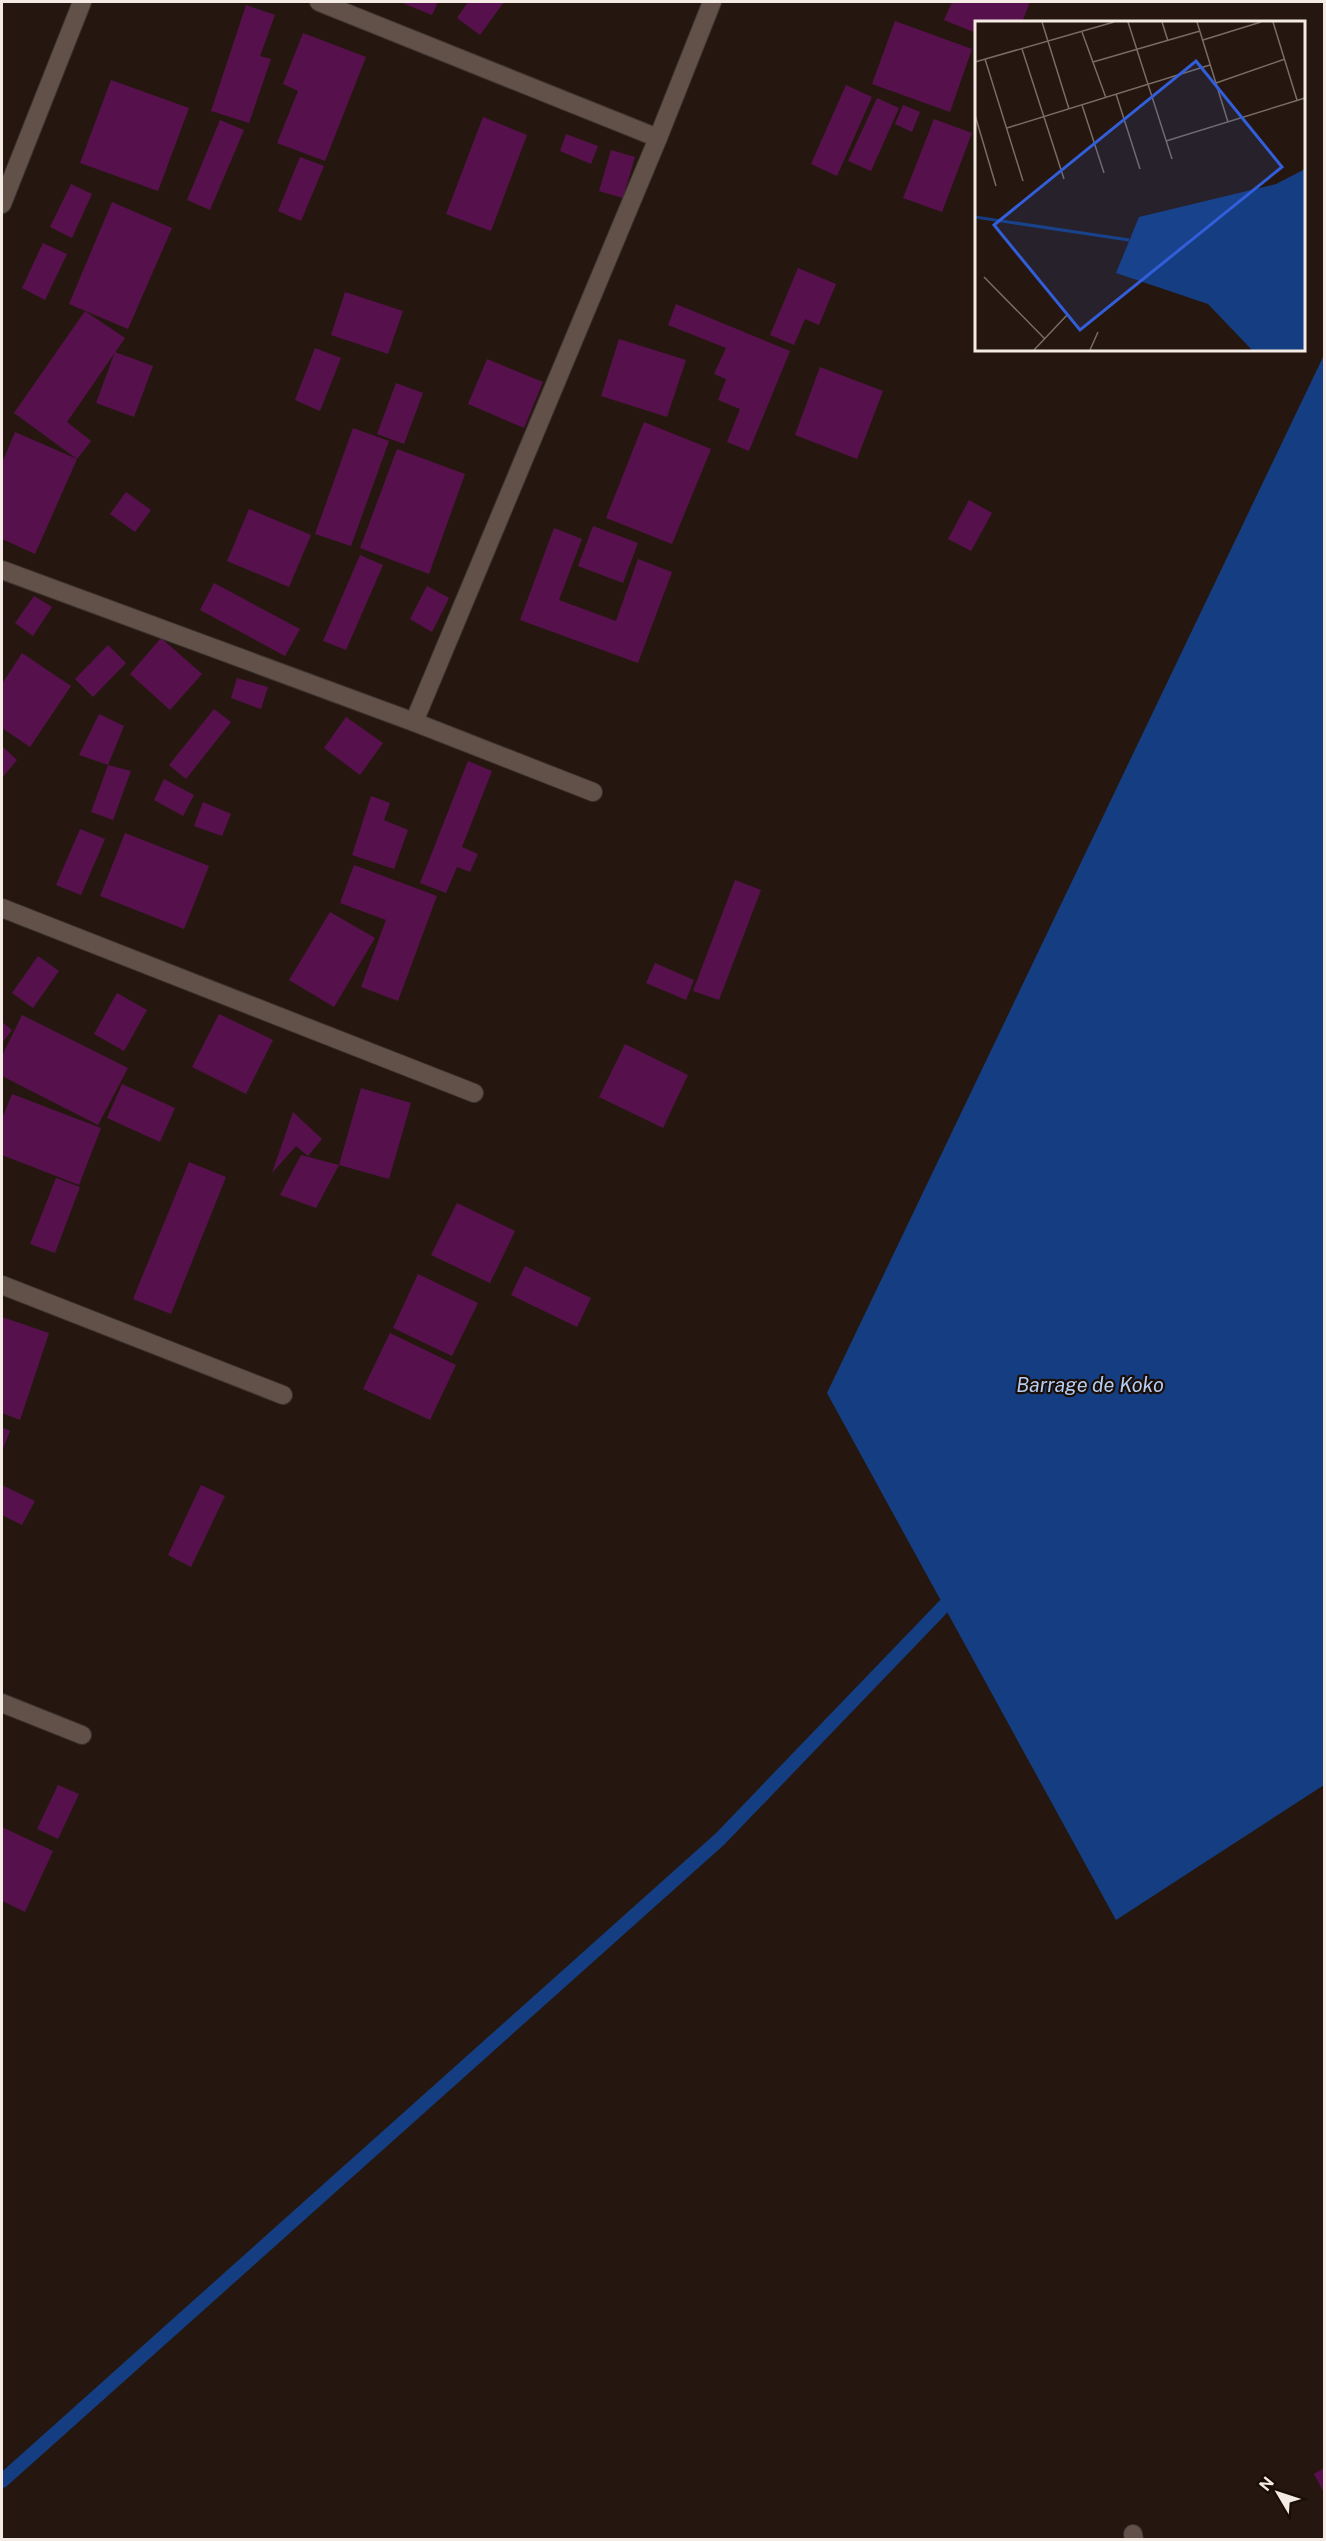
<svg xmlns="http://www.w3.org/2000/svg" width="1326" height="2541" font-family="'Public Sans',sans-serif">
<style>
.water{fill:#143e81}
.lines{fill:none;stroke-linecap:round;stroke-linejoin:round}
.stream{stroke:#143e81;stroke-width:14}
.building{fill:#56114d}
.street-casing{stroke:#3b322f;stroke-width:20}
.street{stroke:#625148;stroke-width:18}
.labels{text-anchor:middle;stroke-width:4.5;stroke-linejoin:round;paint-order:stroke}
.water-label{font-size:20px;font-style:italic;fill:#b4cdf4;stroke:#1b0e07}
.inset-river{fill:none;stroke:#143e81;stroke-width:3}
.inset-road{fill:none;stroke:#786c65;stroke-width:1.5}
.view{fill:#335ed9;fill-opacity:0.15;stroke:#335ed9;stroke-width:3}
.inset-edge{fill:none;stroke:#f5ebe5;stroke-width:3}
</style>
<rect width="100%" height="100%" fill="#25170f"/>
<polygon class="water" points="1324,355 1324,1785 1116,1920 827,1393"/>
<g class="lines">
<polyline class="stream" points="2,2481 720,1839 944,1606"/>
</g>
<g class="building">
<polygon points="400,2 438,2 432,15"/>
<polygon points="468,2 504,2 480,35 457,18"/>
<polygon points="952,2 1030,2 1022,22 976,22 976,33 944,20"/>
<polygon points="246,5 275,15 260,56 271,59 249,123 211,111"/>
<polygon points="895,21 972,49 950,112 872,84"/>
<polygon points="303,33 366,57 325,161 277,143 298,91 283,84"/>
<polygon points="111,80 189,108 158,191 80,163"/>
<polygon points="846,85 872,97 837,176 811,164"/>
<polygon points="877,98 899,108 871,171 848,161"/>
<polygon points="903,105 920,112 912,132 895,124"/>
<polygon points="483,117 527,135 491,231 446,214"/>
<polygon points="934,119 972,133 942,212 903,198"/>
<polygon points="220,120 244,130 210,210 187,200"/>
<polygon points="566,134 598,146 591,164 560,151"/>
<polygon points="611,150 635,157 623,198 599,191"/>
<polygon points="300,157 324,166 301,221 278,211"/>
<polygon points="71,184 92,194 72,238 50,227"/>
<polygon points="112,202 172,228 128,329 69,304"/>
<polygon points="43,243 67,254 45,300 22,288"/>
<polygon points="798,268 836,284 819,325 805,319 794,345 770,335"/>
<polygon points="345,292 403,311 388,354 331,335"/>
<polygon points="676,304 790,351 749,451 727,442 740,409 718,400 726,379 714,374 726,348 668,325"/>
<polygon points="85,311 125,338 67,422 91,441 77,459 14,413"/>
<polygon points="619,339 686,360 667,417 601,396"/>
<polygon points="315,348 341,358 320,411 295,400"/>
<polygon points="115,352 153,366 134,417 96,403"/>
<polygon points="487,359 543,382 524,428 468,404"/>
<polygon points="820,367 883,391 857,459 795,435"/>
<polygon points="396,383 423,393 404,444 377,434"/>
<polygon points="644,422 711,449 672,544 606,518"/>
<polygon points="353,428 389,441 351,546 315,534"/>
<polygon points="15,432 77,459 35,554 2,539 2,463"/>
<polygon points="397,449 465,474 429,574 360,548"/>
<polygon points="126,492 151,510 135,532 110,514"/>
<polygon points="969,500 992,513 971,551 948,539"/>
<polygon points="249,509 311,535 289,587 227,561"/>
<polygon points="593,526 638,543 623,583 578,566"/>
<polygon points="554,528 582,539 559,600 616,621 638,559 672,572 638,663 520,620"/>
<polygon points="360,555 383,565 346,650 323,641"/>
<polygon points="214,583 300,629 285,656 200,610"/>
<polygon points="427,586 449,598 432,632 410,619"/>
<polygon points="34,596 52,607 33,636 15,623"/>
<polygon points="161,638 202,674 170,710 130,674"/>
<polygon points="108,645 126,663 93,697 75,679"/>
<polygon points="22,653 71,686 30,747 2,728 2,684"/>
<polygon points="237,678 268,687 261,709 231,698"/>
<polygon points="214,709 231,722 186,779 169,765"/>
<polygon points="99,714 124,726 108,765 79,755"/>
<polygon points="346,717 383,743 360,775 324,748"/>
<polygon points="2,746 17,760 2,778"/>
<polygon points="468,761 492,771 462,847 478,854 470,872 457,867 446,893 420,883"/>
<polygon points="108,765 131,771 113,820 91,812"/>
<polygon points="164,779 194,795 183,816 154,800"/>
<polygon points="371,796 390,803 384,820 408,830 394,869 352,855"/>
<polygon points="203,802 231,814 222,836 194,826"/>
<polygon points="80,829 105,839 81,895 56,885"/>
<polygon points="125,833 209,866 184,929 100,896"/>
<polygon points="354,865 437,896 398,1001 361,987 386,920 340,903"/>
<polygon points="735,880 761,890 719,1000 693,991"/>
<polygon points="330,912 375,938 334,1007 289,980"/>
<polygon points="38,956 59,971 33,1008 12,993"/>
<polygon points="655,963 694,980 686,1000 646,983"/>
<polygon points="117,993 147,1010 124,1051 94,1034"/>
<polygon points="219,1014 273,1040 246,1094 192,1067"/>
<polygon points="22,1015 128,1068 98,1125 2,1076 2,1056"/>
<polygon points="2,1022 12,1030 2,1043"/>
<polygon points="625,1044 688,1075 663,1128 599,1097"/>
<polygon points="122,1084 175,1108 160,1142 107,1118"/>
<polygon points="361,1088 411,1103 389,1179 339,1165"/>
<polygon points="12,1094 101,1128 79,1185 2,1155 2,1119"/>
<polygon points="293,1112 322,1139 308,1156 296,1146 272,1173"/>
<polygon points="301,1155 339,1165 316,1208 280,1195"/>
<polygon points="189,1162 226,1177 171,1314 133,1299"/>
<polygon points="56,1178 80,1187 55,1253 30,1244"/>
<polygon points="457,1203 515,1231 490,1283 431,1255"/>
<polygon points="525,1266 591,1298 577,1327 511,1295"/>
<polygon points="418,1274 478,1303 452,1356 393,1328"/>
<polygon points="2,1317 49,1333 20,1420 2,1413"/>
<polygon points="390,1333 456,1365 430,1420 363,1389"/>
<polygon points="2,1427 10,1431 2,1451"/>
<polygon points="2,1485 35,1501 22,1525 2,1515"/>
<polygon points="201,1485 225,1496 191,1567 168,1555"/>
<polygon points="58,1785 79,1794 58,1839 37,1829"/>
<polygon points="2,1827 53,1851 25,1912 2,1901"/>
<polygon points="1324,2468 1324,2493 1314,2474"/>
</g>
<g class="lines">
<g class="street-casing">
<g id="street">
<polyline points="319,2 658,138"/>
<polyline points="2,204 82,2"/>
<polyline points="2,570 414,722 593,792"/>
<polyline points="414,722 658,138 712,2"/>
<polyline points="2,908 474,1093"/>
<polyline points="2,1285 283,1395"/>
<polyline points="2,1703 82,1735"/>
<polyline points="1133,2534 1134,2540"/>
</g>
</g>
<use href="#street" class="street"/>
</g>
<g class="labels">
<g class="water-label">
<text x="1090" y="1392">Barrage de Koko</text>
</g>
</g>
<g transform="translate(975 21)">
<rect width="330" height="330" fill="#25170f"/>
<path d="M330,148V329H277L233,283L141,252L164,196L301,163Z" fill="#143e81"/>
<path class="inset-river" d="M0,196L154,219"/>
<path class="inset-road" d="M67,1L94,88M153,1L197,138M187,1L193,20M222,1L253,101M298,1L322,79M107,11L131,77M228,19L286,1M47,28L89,158M10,38L48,160M0,41L139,1M118,41L225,10M241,62L310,38M141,73L165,148M107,84L129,152M0,94L21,165M32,107L235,44M191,120L330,77M9,256L70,318M59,329L93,293M115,329L123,311"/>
<path class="view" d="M221,40L307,146L105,309L19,204Z"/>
<rect width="330" height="330" class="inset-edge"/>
</g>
<rect width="1326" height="2541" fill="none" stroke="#f5ebe5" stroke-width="6"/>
<g transform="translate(1278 2493) rotate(309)" stroke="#1b0e07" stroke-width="4.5" paint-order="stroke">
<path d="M0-4.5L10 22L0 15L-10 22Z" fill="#f5ebe5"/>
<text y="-9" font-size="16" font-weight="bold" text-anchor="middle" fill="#f5ebe5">N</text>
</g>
</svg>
